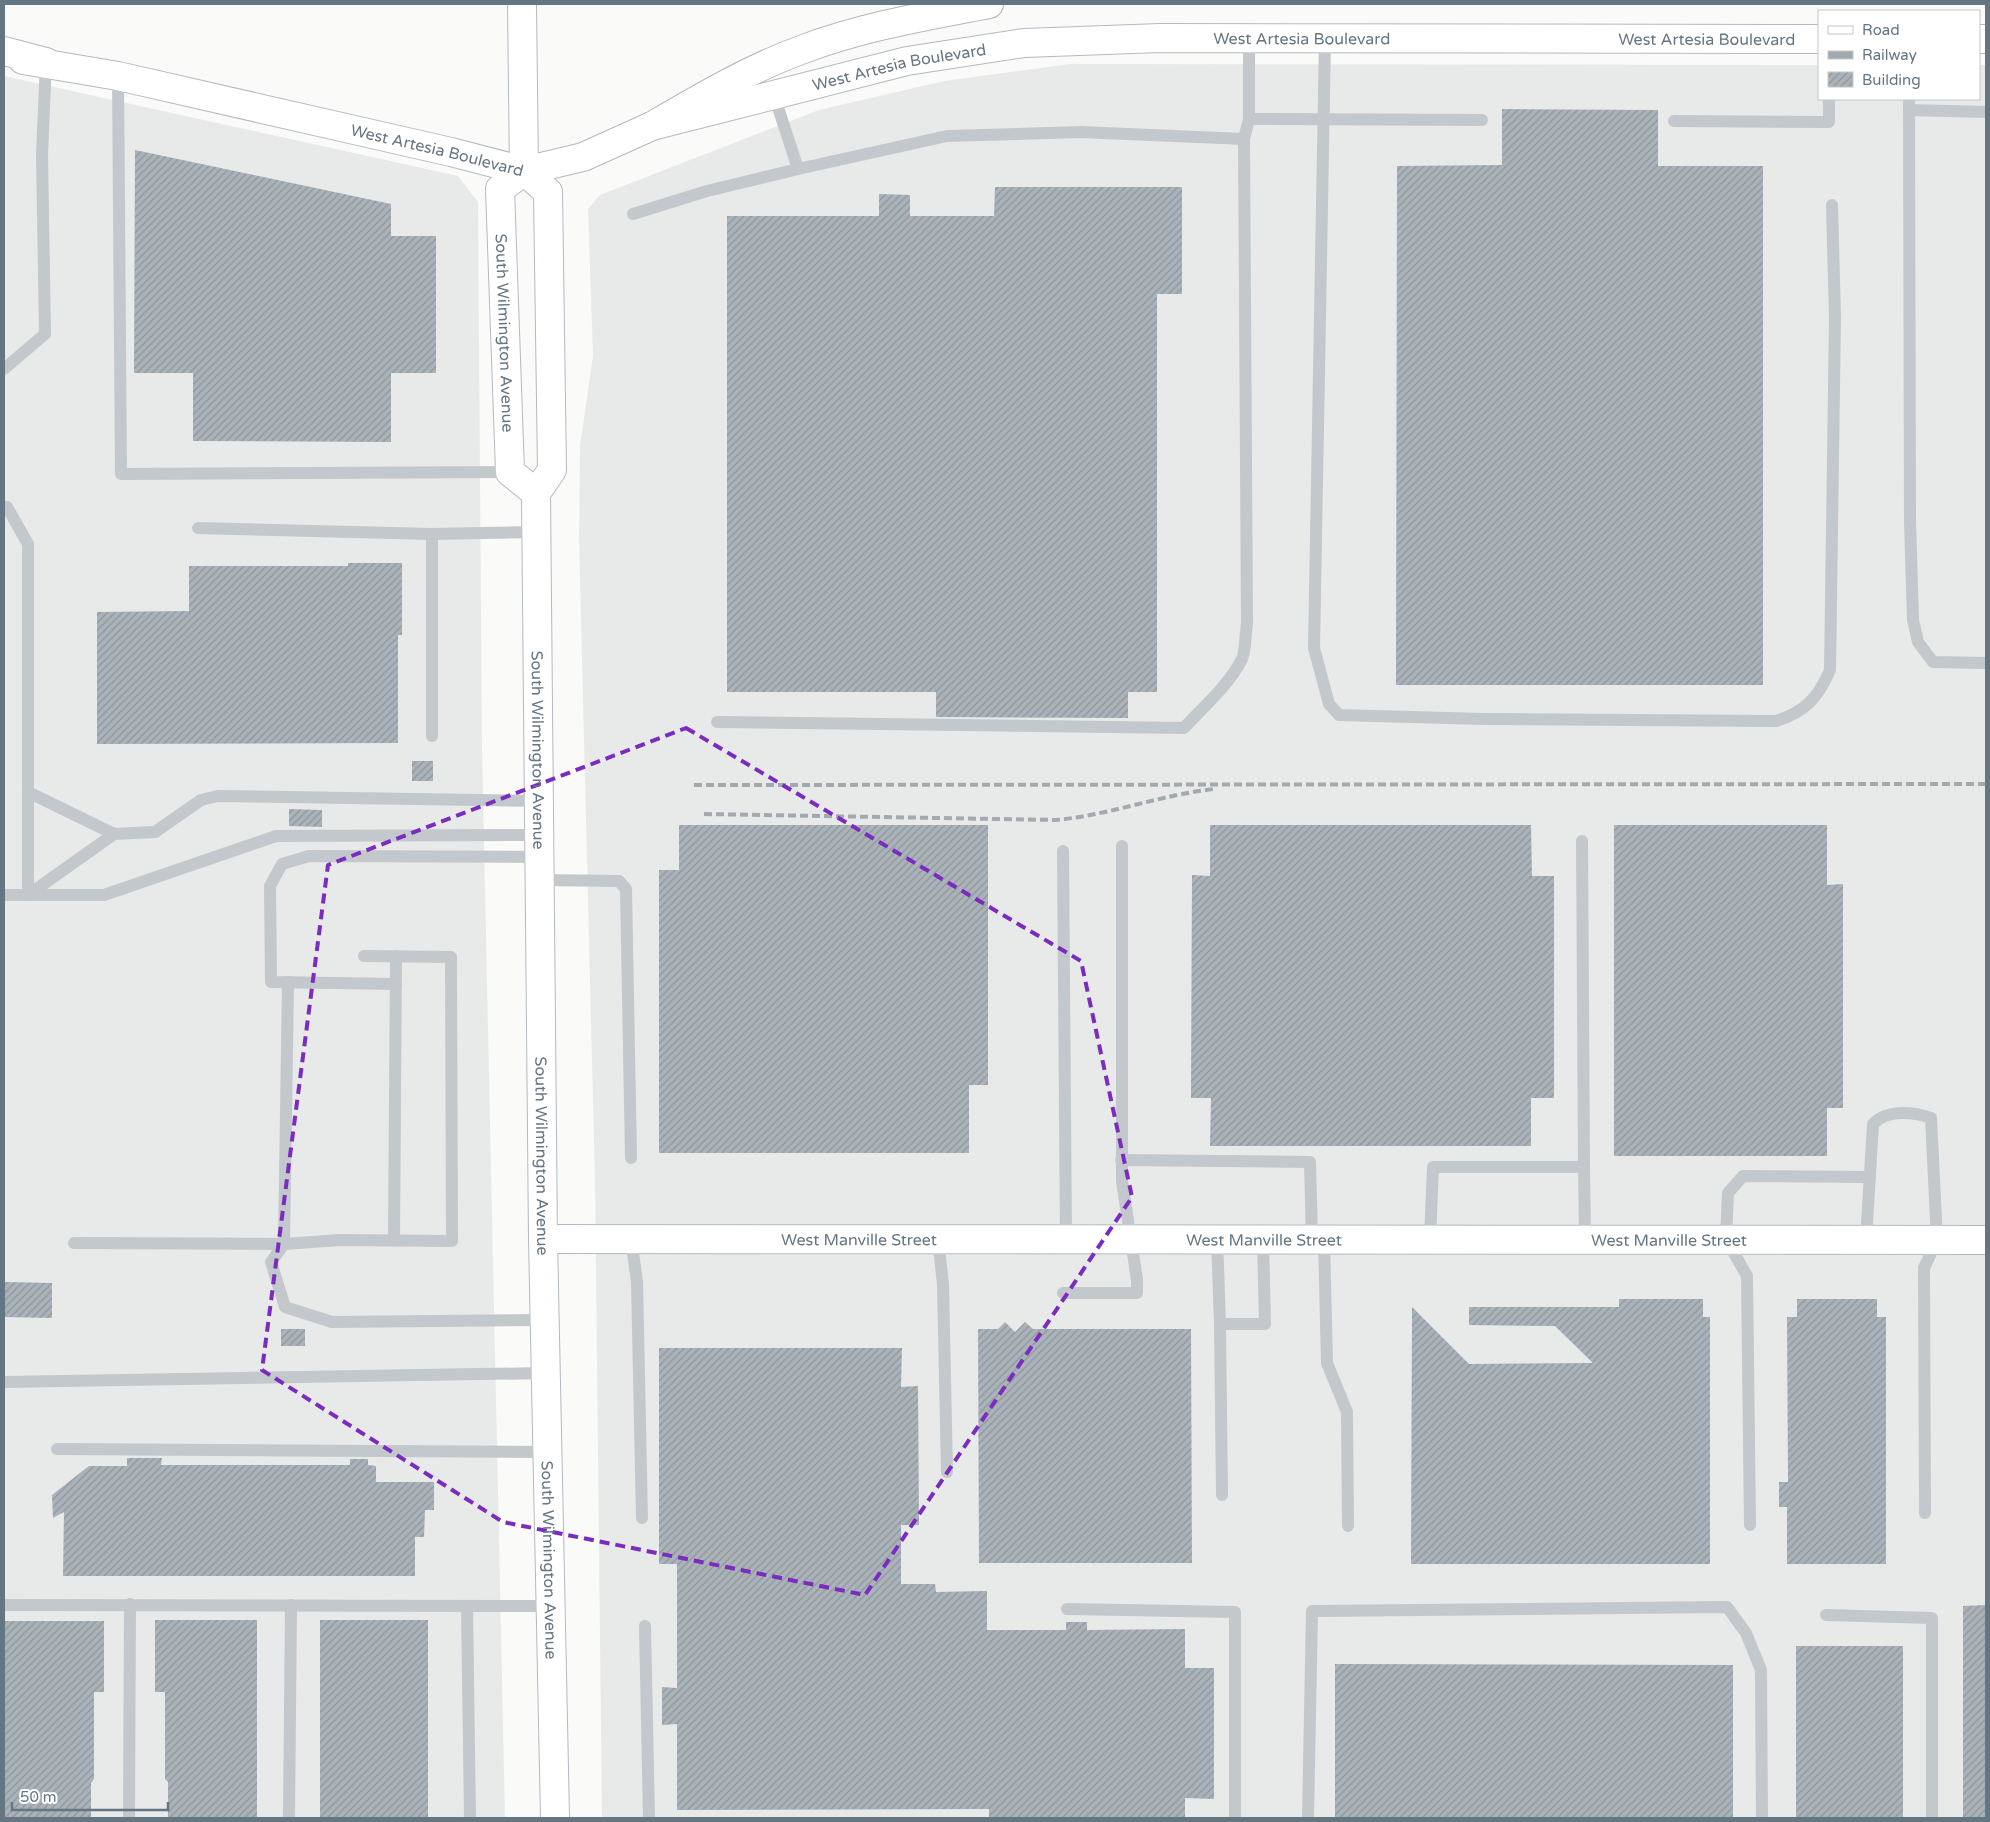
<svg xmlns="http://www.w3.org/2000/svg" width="1990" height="1822" font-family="'Varela Round',sans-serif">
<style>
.built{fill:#e8e9e9}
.building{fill:url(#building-hatch)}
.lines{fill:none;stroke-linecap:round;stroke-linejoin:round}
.secondary-casing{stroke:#b3babf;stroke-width:30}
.highway-casing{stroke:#b4b9bd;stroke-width:30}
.lane{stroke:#c3c8cc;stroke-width:12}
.secondary{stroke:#fff;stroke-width:28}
.highway{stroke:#fff;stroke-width:28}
.rail{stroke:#a2aab0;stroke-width:4;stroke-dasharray:8 4;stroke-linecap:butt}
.marked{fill:none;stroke:#7b2cbf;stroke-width:4;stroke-dasharray:10 6;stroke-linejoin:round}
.labels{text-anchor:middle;stroke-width:5;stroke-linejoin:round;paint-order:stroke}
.street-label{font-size:16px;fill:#657683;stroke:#fff}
</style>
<defs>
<pattern id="building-hatch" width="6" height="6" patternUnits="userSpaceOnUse" patternTransform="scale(1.25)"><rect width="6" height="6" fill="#aab3b9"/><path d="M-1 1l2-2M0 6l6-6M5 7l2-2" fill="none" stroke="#8e969c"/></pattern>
</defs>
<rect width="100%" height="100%" fill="#fafaf8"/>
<g class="built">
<polygon points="1071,64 1819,65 1819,99 1979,99 1979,65 1986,65 1986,1818 602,1818 595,1183 579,537 580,446 593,356 588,209 600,195 819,110 944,81"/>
<polygon points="4,76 458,176 478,202 482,749 505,1818 4,1818"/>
</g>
<g class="building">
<polygon points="1502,109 1658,110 1658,166 1763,166 1763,685 1396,685 1397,166 1502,165"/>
<polygon points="135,150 391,204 391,236 436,236 436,373 391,373 391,442 193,441 193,373 134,373"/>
<polygon points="995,187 1182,187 1182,294 1157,294 1157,692 1128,692 1128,718 936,717 936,692 727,692 727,216 879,216 879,194 910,195 910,216 994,216"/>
<polygon points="348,563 402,563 402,635 398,635 398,743 97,744 97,612 189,611 189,566 348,566"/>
<rect x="412" y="761" width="21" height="20"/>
<polygon points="289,809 322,810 322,827 289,826"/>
<polygon points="679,825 988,825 988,1085 969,1085 969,1153 659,1153 659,870 679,870"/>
<polygon points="1210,825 1531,825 1532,876 1554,876 1554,1098 1531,1098 1531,1146 1210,1146 1211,1098 1191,1098 1192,875 1210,876"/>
<polygon points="1614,825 1827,825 1827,885 1843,884 1843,1108 1827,1108 1827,1156 1614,1156"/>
<polygon points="4,1282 52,1283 52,1318 4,1317"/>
<polygon points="1619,1299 1703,1299 1703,1317 1710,1317 1710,1564 1411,1564 1412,1307 1469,1364 1593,1363 1555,1326 1469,1325 1469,1307 1619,1307"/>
<polygon points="1797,1299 1877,1299 1877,1317 1886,1317 1886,1564 1787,1564 1787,1507 1779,1507 1779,1482 1788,1482 1787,1317 1797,1317"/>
<polygon points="1005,1322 1015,1332 1025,1322 1033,1329 1191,1329 1192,1563 979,1563 978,1329 998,1329"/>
<rect x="281" y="1329" width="24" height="17"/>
<polygon points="659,1348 902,1348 901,1387 918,1386 919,1525 901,1525 901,1584 935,1584 936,1592 987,1591 987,1630 1066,1630 1066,1622 1087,1622 1087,1630 1185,1629 1185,1668 1214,1668 1214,1799 1185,1798 1185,1818 989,1818 989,1809 677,1810 677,1724 662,1725 662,1687 677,1688 677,1564 659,1564"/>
<polygon points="127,1458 162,1458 161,1465 350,1465 350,1459 368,1459 368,1465 376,1466 376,1482 434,1482 434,1510 425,1510 424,1537 415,1537 415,1576 63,1576 64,1512 53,1518 52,1495 89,1466 127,1466"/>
<polygon points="1986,1605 1986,1818 1963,1818 1963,1606"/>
<polygon points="155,1620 257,1620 257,1818 168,1818 168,1782 165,1779 165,1692 155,1692"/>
<rect x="320" y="1620" width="108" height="198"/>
<polygon points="4,1621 104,1621 104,1692 94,1692 94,1779 91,1783 91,1818 4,1818"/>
<rect x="1796" y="1646" width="107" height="172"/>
<polygon points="1335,1664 1733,1665 1733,1818 1335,1818"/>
</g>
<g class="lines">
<g class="secondary-casing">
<g id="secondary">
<path id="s1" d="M522,4L524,171L548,192L552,470L536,493L543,1239L555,1818"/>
<polyline points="1979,39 1986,39"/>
<path id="s2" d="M23,60L118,76L451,152L524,171L583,157L652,126L907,61L1024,43L1161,38L1819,39"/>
<path id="s3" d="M524,171L500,189L510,472L536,493"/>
<path id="s4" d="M543,1239L1986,1240"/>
</g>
</g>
<g class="highway-casing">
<g id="highway">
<polyline points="4,51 46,62"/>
<path d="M652,126C700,98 749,69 801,50C861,27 926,16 989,4"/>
</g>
</g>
<g class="lane">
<path d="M1325,39L1314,648L1329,704L1339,715L1484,719L1776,721C1805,712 1818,698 1830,670L1835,317L1832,205"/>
<polyline points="118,76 121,474 510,472"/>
<polyline points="774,95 798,169 947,136 1081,132 1244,139 1249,119 1249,38"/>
<polyline points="1909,99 1910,522 1913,620 1918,642 1933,662 1986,663"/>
<polyline points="1909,110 1986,112"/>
<polyline points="1249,119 1482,120"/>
<polyline points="1674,121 1829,122 1829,99"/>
<polyline points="633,214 707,191 798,169"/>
<polyline points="4,369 45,334 42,154 46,62"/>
<polyline points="4,507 7,507 28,544 28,895"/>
<polyline points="198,528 432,534 536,532"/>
<polyline points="432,534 432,736"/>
<path d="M717,722L1184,728C1203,707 1229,685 1242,659C1246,649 1245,634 1247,624L1244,139"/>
<polyline points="28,792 114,834 155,832 201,800 218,796 539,801"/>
<polyline points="1582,841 1584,1167"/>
<polyline points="1063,851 1066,1239"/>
<polyline points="540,880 619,881 626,889 631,1158"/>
<polyline points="4,895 104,895 276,836 539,835"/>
<polyline points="28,895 114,834"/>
<polyline points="288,982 284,1244 271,1262 285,1307 332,1322 545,1320"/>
<polyline points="396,984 271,982 270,886 282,864 309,856 539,857"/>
<polyline points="1121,1160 1310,1162 1312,1239"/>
<polyline points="631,1239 637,1281 642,1518"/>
<polyline points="938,1239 943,1284 947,1472"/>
<polyline points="1217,1239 1220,1324 1265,1324 1263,1239"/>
<polyline points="1430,1239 1433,1167 1584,1167 1585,1239"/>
<polyline points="394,1240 396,956"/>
<polyline points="1324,1240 1327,1363 1347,1412 1348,1526"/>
<path d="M1866,1240L1873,1124C1887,1109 1914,1112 1931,1118L1937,1240L1924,1268L1925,1513"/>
<polyline points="74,1243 284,1244 340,1240 452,1241 451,957 364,956"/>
<polyline points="1063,1293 1137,1293 1137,1280 1122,1181 1122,846"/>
<polyline points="1220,1324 1222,1495"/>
<polyline points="4,1382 546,1373"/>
<polyline points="57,1449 547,1452"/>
<polyline points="1750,1525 1747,1276 1726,1239 1728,1193 1743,1176 1870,1177"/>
<polyline points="4,1605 551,1606"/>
<polyline points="467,1606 470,1818"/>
<polyline points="1067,1609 1235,1612 1235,1818"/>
<polyline points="1826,1615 1932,1618 1932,1818"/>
<polyline points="645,1626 649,1818"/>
<polyline points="129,1818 130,1604"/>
<polyline points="289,1818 291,1605"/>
<polyline points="1308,1818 1312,1611 1727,1607 1746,1633 1761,1670 1762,1818"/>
</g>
<use href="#secondary" class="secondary"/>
<use href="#highway" class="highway"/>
<g class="rail">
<polyline points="694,785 1986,784"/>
<path d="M704,814L1056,820C1110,815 1160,795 1214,789"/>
</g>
</g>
<path class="marked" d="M686,728L1081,961L1132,1197L865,1595L503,1522L262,1370L328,865Z"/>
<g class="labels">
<g class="street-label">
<text dy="6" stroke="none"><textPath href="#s2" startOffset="1309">West Artesia Boulevard</textPath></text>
<text dy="6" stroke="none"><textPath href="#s2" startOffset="1714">West Artesia Boulevard</textPath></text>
<text dy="6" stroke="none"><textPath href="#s2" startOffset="904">West Artesia Boulevard</textPath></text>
<text dy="6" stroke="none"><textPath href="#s2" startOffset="424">West Artesia Boulevard</textPath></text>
<text dy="6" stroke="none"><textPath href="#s3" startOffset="174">South Wilmington Avenue</textPath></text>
<text dy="6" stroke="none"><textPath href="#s1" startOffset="762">South Wilmington Avenue</textPath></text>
<text dy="6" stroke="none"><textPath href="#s1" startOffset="1168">South Wilmington Avenue</textPath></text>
<text dy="6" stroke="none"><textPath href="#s4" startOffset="316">West Manville Street</textPath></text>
<text dy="6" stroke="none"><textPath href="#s4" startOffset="721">West Manville Street</textPath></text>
<text dy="6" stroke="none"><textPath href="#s4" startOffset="1126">West Manville Street</textPath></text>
<text dy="6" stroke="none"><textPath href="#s1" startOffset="1572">South Wilmington Avenue</textPath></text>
</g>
</g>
<rect width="1990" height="1822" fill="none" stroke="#657683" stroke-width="10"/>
<rect x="1818" y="10" width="162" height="90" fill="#ffffff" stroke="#c1c8cd"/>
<rect x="1828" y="26" width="25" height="8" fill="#ffffff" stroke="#c1c8cd"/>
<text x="1862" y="35" font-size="15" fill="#657683">Road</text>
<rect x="1828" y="51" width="25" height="8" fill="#a2aab0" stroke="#c1c8cd"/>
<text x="1862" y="60" font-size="15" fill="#657683">Railway</text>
<rect x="1828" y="72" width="25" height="15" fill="url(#building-hatch)" stroke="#c1c8cd"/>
<text x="1862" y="85" font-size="15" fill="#657683">Building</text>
<path d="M12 1802v8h156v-8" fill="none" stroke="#657683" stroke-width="2.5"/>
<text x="20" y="1802" font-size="15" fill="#657683" stroke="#ffffff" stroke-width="4" paint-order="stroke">50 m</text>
</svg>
